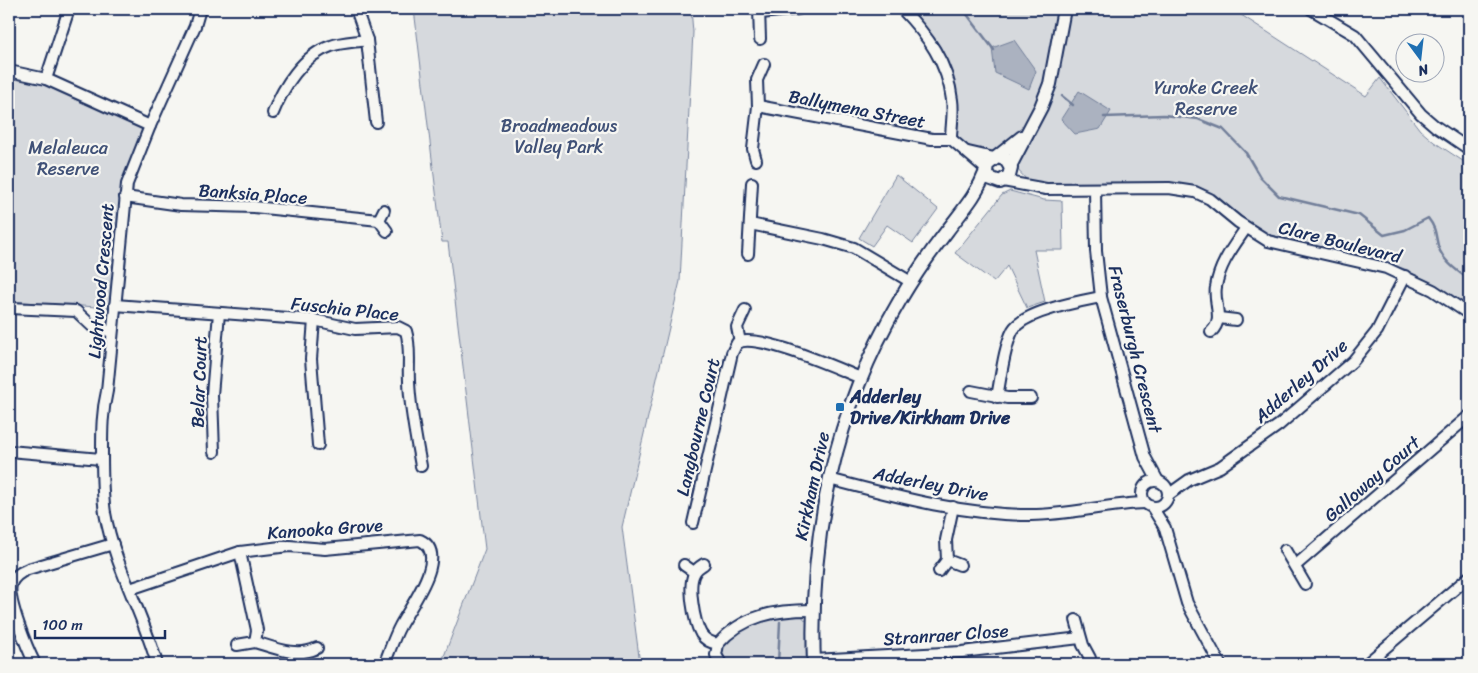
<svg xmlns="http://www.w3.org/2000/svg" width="1478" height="673" font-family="Sriracha,sans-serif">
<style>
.green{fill:#d6d9dd;stroke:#78849e}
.water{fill:#abb2c0;stroke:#717e99}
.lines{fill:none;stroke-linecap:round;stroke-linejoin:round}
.stream{stroke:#717e99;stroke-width:2.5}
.minor-casing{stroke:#1b2f5e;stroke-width:14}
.tertiary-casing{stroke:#1b2f5e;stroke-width:16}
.minor{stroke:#f6f6f2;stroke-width:10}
.tertiary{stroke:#f6f6f2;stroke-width:12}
.poi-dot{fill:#1f6fb2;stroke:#f6f6f2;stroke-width:2}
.labels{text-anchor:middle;stroke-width:4.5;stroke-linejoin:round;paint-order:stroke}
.park-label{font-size:18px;fill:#405177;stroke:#f6f6f2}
.street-label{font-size:18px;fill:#1b2f5e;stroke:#f6f6f2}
.poi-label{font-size:18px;font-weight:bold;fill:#1b2f5e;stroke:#f6f6f2;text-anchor:start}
</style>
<rect width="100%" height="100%" fill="#f6f6f2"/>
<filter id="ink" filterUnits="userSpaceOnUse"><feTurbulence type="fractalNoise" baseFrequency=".02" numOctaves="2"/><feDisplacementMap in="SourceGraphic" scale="10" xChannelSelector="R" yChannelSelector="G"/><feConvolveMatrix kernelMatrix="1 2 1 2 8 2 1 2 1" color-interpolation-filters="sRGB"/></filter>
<g filter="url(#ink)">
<g class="green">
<polygon points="414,9 691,9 693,32 680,281 622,527 640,664 441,664 485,549 448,242 442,242"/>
<path d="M910,9H1059C1055,33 1053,62 1045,85C1032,125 998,179 955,136C955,107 957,78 943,52C935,36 921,23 910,9Z"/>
<polygon points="1070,9 1232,9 1366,96 1380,78 1420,130 1434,142 1469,165 1469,307 1405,269 1344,251 1305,246 1273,238 1193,187 1172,184 1055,186 1027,180 1015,167"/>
<polygon points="9,77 44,84 145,128 122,183 111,308 9,301"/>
<polygon points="896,175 938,209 913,243 887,225 872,246 859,238"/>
<polygon points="1010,191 1044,200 1062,201 1063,250 1034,250 1045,302 1027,308 1007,266 994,282 955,253 1002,195"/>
<polygon points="800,614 807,622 809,664 725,664 720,654 722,646 742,629 764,618"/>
</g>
<g class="water">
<polygon points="1014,40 1036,71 1029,89 995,73 992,48"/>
<polygon points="1079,91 1111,111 1100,129 1075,134 1061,119"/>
</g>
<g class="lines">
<g class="stream">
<polyline points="963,9 994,50"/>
<polyline points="1062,96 1073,105"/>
<path d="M1104,117L1164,115L1198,119L1223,129L1246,153L1260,177L1279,196L1359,215L1384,235L1405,230L1428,218C1439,232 1434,238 1440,251C1445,262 1459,273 1469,279"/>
<polyline points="778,664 780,622"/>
</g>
<g class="minor-casing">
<g id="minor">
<polyline points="356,9 367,40 376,122"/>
<polyline points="759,9 760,39"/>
<path d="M902,9C927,35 948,63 952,100C954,113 951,127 951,139L986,169"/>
<polyline points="1311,9 1355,35 1421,114 1435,126 1469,149"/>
<polyline points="761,13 798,9"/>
<polyline points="9,71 46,79 150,126"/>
<polyline points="46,79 69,9"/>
<polyline points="758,106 932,139 951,139"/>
<path d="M273,113C283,87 303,55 331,46C342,42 355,42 367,40"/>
<polyline points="968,152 994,158"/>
<polyline points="756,160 753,149 758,106 757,80 764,64"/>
<polyline points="1003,181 1046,189 1169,188 1195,192 1210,199 1238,222 1268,241 1386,268 1433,290 1469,314"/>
<polyline points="1095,189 1096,251 1101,297 1145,457 1158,481"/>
<polyline points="125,197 181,205 254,207 379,220"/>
<polyline points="384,210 379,220 387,231"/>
<polyline points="750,224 823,239 854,248 911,282"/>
<polyline points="748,254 752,183"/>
<path d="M115,305L314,320L355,329L398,327L406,331C411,348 408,364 409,381C410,410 416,438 421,466"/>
<polyline points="9,308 76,311 92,326 112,332"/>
<polyline points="1219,318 1236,320"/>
<polyline points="314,320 311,359 318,445"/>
<path d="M1211,332C1225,319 1213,303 1216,287C1219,265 1233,247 1246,228"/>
<polyline points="740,342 737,327 745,310"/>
<polyline points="971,391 1007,398 1031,398"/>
<path d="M997,397C1001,377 1004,347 1013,330C1024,311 1081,301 1101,297"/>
<polyline points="9,451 101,459"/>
<polyline points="214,452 212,395 219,313"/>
<path d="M829,479C894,496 963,515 1031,515C1070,515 1107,504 1145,503"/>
<circle cx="1155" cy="494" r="13"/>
<polyline points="1168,495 1189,480 1220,467 1279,425 1353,361 1377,331 1405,276"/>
<polyline points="1152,507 1165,528 1187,603 1220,664"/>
<path d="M693,523L732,353L737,343C757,332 838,369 861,378"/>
<polyline points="1285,550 1305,584"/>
<path d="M240,552L257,630L255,642C275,648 297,658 317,648"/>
<polyline points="947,560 960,565"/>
<path d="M704,564C701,566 697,568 695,572C687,584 694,622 701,634C705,640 711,643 718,644"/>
<polyline points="684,565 694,572"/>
<polyline points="1295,566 1469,416"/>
<polyline points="939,571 947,560 946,540 953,507"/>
<path d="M130,589L240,552L289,546L325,549L420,540C451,554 409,608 400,626C394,637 390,650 385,662"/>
<polyline points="1076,620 1083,645 1090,658"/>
<polyline points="237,645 255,642"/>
<polyline points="813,660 962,652 1080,638"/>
<path d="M35,664C28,650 7,600 11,585C13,576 21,572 28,569L113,544"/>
<path d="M157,664C143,613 114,565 105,513C102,492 102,472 102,452C102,430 102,412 107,391L127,184L150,126L195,26L200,9"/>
<path d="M721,664L716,655L718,644C743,615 776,610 812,610"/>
<polyline points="1366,664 1469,577"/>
</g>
</g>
<g class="tertiary-casing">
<g id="tertiary">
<polyline points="998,157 1006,160 1011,168 1009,176 1000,182 989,178 986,171 987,165 1022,137"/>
<polyline points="1010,166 1041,107 1050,84 1064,9"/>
<path d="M814,664C809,537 834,411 900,300C914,276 930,253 947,231C962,211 977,195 986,171"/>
</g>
</g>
<use href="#minor" class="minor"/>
<use href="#tertiary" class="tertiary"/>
</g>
</g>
<rect class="poi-dot" x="835" y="402" width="10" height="10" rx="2.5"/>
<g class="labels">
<g class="park-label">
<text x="1206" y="94">Yuroke Creek<tspan x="1206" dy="21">Reserve</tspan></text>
<text x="559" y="132">Broadmeadows<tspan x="559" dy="21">Valley Park</tspan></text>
<text x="68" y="154">Melaleuca<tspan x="68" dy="21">Reserve</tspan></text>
</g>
<g class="street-label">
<text transform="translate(857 109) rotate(11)" y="6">Ballymena Street</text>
<text transform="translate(253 194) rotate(4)" y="6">Banksia Place</text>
<text transform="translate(1340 242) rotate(14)" y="6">Clare Boulevard</text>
<text transform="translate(101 281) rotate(-85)" y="6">Lightwood Crescent</text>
<text transform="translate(345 309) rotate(6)" y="6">Fuschia Place</text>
<text transform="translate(1135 349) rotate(76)" y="6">Fraserburgh Crescent</text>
<text transform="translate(1301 381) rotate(-41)" y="6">Adderley Drive</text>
<text transform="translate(199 382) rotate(-88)" y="6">Belar Court</text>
<text transform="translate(698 427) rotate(-77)" y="6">Langbourne Court</text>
<text transform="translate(1372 479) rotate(-41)" y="6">Galloway Court</text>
<text transform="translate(931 484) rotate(11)" y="6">Adderley Drive</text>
<text transform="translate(812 486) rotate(-78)" y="6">Kirkham Drive</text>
<text transform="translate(325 529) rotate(-4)" y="6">Kanooka Grove</text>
<text transform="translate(946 635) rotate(-4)" y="6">Stranraer Close</text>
</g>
<g class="poi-label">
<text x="850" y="403">Adderley<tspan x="850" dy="21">Drive/Kirkham Drive</tspan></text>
</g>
</g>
<rect width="1478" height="673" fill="none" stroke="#f6f6f2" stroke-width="30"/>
<rect x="15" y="15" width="1448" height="643" fill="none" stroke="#1b2f5e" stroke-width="2" filter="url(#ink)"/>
<g transform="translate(1420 58) rotate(165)"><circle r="24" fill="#f6f6f2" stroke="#9ea6b7"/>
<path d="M0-4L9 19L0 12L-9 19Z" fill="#1f6fb2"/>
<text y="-8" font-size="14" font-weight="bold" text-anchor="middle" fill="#1b2f5e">N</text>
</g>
<path d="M35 630v8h130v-8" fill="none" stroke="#1b2f5e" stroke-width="2.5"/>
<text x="42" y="630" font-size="15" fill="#1b2f5e" stroke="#f6f6f2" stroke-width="4" paint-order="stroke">100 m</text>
</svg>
